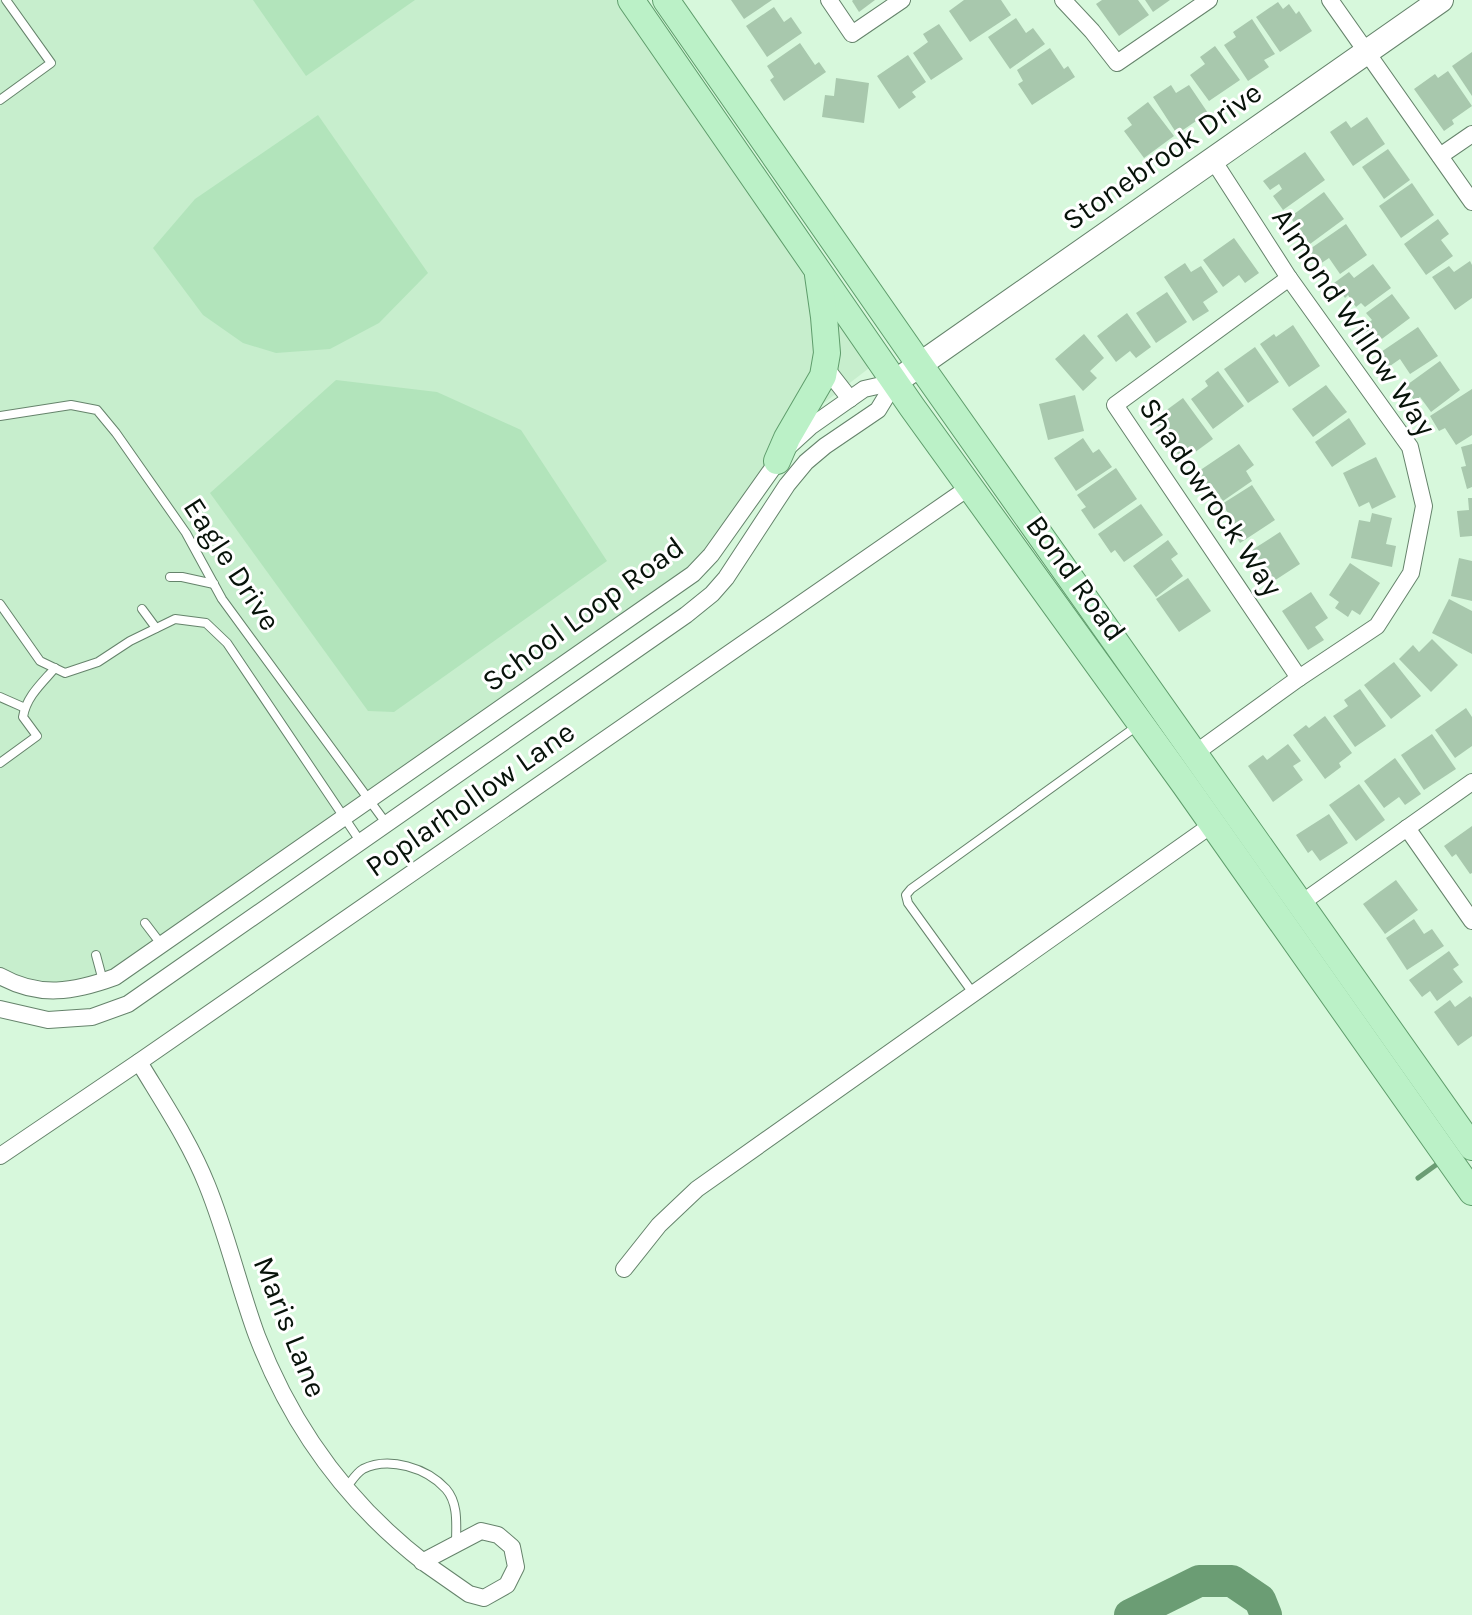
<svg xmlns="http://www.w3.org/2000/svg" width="1472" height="1615" font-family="Karla,sans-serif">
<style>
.built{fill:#c7eecd}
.green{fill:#b2e4bb}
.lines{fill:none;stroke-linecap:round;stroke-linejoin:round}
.stream{stroke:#6b9d74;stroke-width:5}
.river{stroke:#6b9d74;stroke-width:32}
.building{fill:#a8c8ad}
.lane-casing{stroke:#65836b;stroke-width:10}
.street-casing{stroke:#65836b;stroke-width:18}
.secondary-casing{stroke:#65836b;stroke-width:26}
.primary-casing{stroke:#5f9d6c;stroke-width:28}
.lane{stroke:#fff;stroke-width:8}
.street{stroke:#fff;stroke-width:16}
.secondary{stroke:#fff;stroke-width:24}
.primary{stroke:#bbf1c7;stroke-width:26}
.labels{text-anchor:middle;stroke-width:6;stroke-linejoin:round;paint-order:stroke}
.street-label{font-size:30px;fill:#071209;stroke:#fff}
</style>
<rect width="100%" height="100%" fill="#d7f8dc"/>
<polygon class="built" points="0,0 621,0 877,362 790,429 706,552 648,602 91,983 40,989 0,972"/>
<g class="green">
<polygon points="253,0 415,0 306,76"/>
<polygon points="318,115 428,273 379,323 330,349 276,353 243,343 203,315 153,248 195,199"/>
<polygon points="336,380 437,392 521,430 607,561 394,712 368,711 210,493"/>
</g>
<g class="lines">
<polyline class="stream" points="1418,1178 1440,1162"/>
<polyline class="river" points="1130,1615 1199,1581 1232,1581 1260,1600 1266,1615"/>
</g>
<g class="building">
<polygon points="731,0 772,0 744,19"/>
<polygon points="853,0 875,0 859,12 852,1"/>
<polygon points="964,0 1001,0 1011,15 970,42 949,11"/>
<polygon points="1102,0 1138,0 1149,15 1119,36 1096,4"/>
<polygon points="1145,0 1170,0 1153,12"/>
<polygon points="1278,2 1283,9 1289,4 1296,14 1299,11 1312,31 1280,52 1256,17"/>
<polygon points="774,7 784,22 791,17 802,33 767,57 746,26"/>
<polygon points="1016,18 1026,33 1033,28 1045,44 1010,69 988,37"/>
<polygon points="1252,19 1275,54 1264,60 1269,67 1248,81 1224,45 1236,37 1233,32"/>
<polygon points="939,24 963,59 931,80 913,53 928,42 923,34"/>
<polygon points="800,43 815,65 819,62 826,72 784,101 770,80 774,77 767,66"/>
<polygon points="1215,46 1240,80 1209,101 1190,75 1205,64 1200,57"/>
<polygon points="1050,48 1064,69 1068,66 1075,77 1032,105 1018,84 1023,81 1017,70"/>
<polygon points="1472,52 1472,96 1452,66"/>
<polygon points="908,55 926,82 912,92 916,97 899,109 877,76"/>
<polygon points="1448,71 1472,106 1452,120 1454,124 1444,131 1414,89 1435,74 1438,78"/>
<polygon points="836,78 869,83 864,123 822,117 825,95 834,96"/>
<polygon points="1171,85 1176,93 1189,85 1208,113 1177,134 1153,97"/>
<polygon points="1148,102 1174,136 1144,158 1124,131 1132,125 1127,118"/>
<polygon points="1367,117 1385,144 1353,166 1330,132 1346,121 1351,128"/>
<polygon points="1388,149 1410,180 1384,199 1362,167"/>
<polygon points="1305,152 1325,180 1283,210 1273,196 1282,189 1279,184 1270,190 1263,181"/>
<polygon points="1412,183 1434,215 1401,238 1379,206"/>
<polygon points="1324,192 1344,219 1310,244 1290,217"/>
<polygon points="1438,219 1449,234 1441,240 1453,256 1426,275 1404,244"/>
<polygon points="1346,224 1367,255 1340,274 1329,258 1317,266 1307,251"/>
<polygon points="1234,238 1259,273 1245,283 1239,275 1223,287 1203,260"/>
<polygon points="1470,261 1472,265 1472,298 1455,310 1432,277 1449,266 1454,272"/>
<polygon points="1185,263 1191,272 1201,266 1218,292 1203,302 1209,311 1193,321 1164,277"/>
<polygon points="1373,264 1391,288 1365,307 1361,303 1356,307 1348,295 1345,298 1334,283 1349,272 1354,278"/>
<polygon points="1167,292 1187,322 1156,343 1136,313"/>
<polygon points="1392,294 1410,318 1375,344 1363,327 1372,320 1366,313"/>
<polygon points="1127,313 1151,347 1136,358 1130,351 1116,362 1097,336"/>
<polygon points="1293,325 1320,366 1289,387 1260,344 1274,334 1276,337"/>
<polygon points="1418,327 1438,356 1410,374 1400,359 1387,368 1378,354"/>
<polygon points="1084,334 1104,358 1090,371 1097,378 1083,391 1055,359"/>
<polygon points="1255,347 1279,382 1248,403 1224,369"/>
<polygon points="1440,361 1460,390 1431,412 1420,397 1415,401 1404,387"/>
<polygon points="1218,371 1244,406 1213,429 1191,399 1208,386 1205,381"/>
<polygon points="1326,385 1347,412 1313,437 1292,409"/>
<polygon points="1472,389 1472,435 1456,445 1445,428 1439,431 1430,416"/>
<polygon points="1075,395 1084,431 1048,440 1039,404"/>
<polygon points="1183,398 1213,439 1183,461 1153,420"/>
<polygon points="1349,418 1366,444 1332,467 1315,442"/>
<polygon points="1083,438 1093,453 1099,449 1112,467 1076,491 1054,458"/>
<polygon points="1239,444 1254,465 1246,471 1252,481 1223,501 1211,484 1207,487 1196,473"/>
<polygon points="1472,444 1472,487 1467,489 1461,467 1466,466 1461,447"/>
<polygon points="1376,457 1396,497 1372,509 1369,502 1359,507 1343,473"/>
<polygon points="1116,468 1137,499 1094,529 1081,510 1086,507 1077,495"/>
<polygon points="1252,485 1275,520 1240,543 1229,525 1234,522 1222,504"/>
<polygon points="1468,498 1472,498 1472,536 1460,537 1457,511 1469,510"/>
<polygon points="1141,504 1163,535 1124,562 1115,550 1111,553 1098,534"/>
<polygon points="1372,513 1392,518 1386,544 1396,546 1392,567 1351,558 1359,520 1370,522"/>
<polygon points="1280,532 1300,564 1266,586 1255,571 1263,566 1252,550"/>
<polygon points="1168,540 1178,554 1171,559 1183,576 1156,597 1133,566"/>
<polygon points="1459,558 1472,561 1472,601 1451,596"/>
<polygon points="1350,563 1380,583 1360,615 1352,610 1348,617 1335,608 1339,602 1329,595"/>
<polygon points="1188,578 1211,611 1179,632 1156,599"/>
<polygon points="1311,592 1328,618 1315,627 1324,640 1308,650 1282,611"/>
<polygon points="1449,599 1472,611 1472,654 1432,633"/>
<polygon points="1432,639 1458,665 1431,692 1399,659 1413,645 1419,652"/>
<polygon points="1394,662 1421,696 1391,719 1364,685"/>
<polygon points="1360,689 1386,726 1355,747 1333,716 1348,706 1344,700"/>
<polygon points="1466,708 1472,717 1472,746 1455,758 1435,730"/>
<polygon points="1325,716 1352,753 1339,763 1341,767 1325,779 1293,735 1306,725 1309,728"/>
<polygon points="1432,734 1456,769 1424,790 1401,755"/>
<polygon points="1288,744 1301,761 1293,766 1303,780 1273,802 1248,766 1263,755 1267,760"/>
<polygon points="1395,758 1421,794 1405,805 1399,797 1384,808 1364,781"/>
<polygon points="1359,784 1385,820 1356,841 1329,805"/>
<polygon points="1329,814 1348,843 1320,861 1312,850 1308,853 1296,835"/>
<polygon points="1472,826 1472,873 1470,874 1456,854 1452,857 1444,846"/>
<polygon points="1396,880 1418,910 1385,934 1363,904"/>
<polygon points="1414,919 1424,934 1432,929 1444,946 1407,970 1386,938"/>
<polygon points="1449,951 1459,965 1453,969 1463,982 1437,1001 1430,991 1422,997 1409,980"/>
<polygon points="1470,996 1472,998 1472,1036 1458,1046 1434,1012 1450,1000 1455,1007"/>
</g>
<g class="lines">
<g class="lane-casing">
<g id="lane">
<polyline points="0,100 51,63 6,0"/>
<polyline points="0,416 71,405 97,410 116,433 186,533 222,599 386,823"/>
<polyline points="170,577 182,577 214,584"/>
<polyline points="0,604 40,661 65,673 98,662 130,641 175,619 206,623 227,643 360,841"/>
<polyline points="142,609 156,628"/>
<polyline points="0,697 25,708"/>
<path d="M0,763L37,736L23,717C26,697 42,683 55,668"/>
<polyline points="145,923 161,944"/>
<polyline points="96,955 103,981"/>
<polyline points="973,993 908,903 906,895 911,889 1137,726"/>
<path d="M346,1488C351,1482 356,1473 363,1469C389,1456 427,1468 446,1489C459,1504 456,1526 456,1544"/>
</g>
</g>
<g class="street-casing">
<g id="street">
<polyline points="829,0 852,34 902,0"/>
<polyline points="1063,0 1092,31 1117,63 1209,0"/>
<polyline points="1330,0 1472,202"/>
<polyline points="1440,156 1472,134"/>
<polyline points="1289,278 1115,405 1299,678"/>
<polyline points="825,367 850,399"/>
<polyline points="1194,754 1299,678 1377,626 1411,573 1424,506 1410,447 1289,278 1213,160"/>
<polyline points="1407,828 1472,921"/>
<polyline points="1300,904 1472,782"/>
<path d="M0,976C39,998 74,992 115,977L693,574L711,555L787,448L810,427L864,389L895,382"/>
<polyline points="0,1009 48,1020 92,1017 128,1004 686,615 712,594 726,578 787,485 806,462 825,446 878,410 895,382"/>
<path d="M139,1062C163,1102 190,1142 207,1185C227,1234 239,1287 257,1336C292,1427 349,1505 426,1564L469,1594L484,1598L507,1585L516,1567L512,1547L498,1535L481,1531L422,1562"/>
<polyline points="0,1156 139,1062 971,486"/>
<polyline points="624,1269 659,1225 697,1189 1213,824"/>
</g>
</g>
<g class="secondary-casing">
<polyline id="secondary" points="895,382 1441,0"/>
</g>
<g class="primary-casing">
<g id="primary">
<polyline points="631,0 912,407 1185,785 1472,1192"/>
<polyline points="666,0 920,365 1472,1147"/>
<polyline points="777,461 787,438 823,376 827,353 824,317 818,275"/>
</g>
</g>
<use href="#lane" class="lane"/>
<use href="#street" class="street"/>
<use href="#secondary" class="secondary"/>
<use href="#primary" class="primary"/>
</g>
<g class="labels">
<g class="street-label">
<text transform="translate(1162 156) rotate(-35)" y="10">Stonebrook Drive</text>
<text transform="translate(1354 322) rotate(56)" y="10">Almond Willow Way</text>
<text transform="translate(1211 497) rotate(56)" y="10">Shadowrock Way</text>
<text transform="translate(232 564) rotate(57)" y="10">Eagle Drive</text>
<text transform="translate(1076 578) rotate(54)" y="10">Bond Road</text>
<text transform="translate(583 614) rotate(-36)" y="10">School Loop Road</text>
<text transform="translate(470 799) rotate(-35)" y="10">Poplarhollow Lane</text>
<text transform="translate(290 1327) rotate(68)" y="10">Maris Lane</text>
</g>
</g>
</svg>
